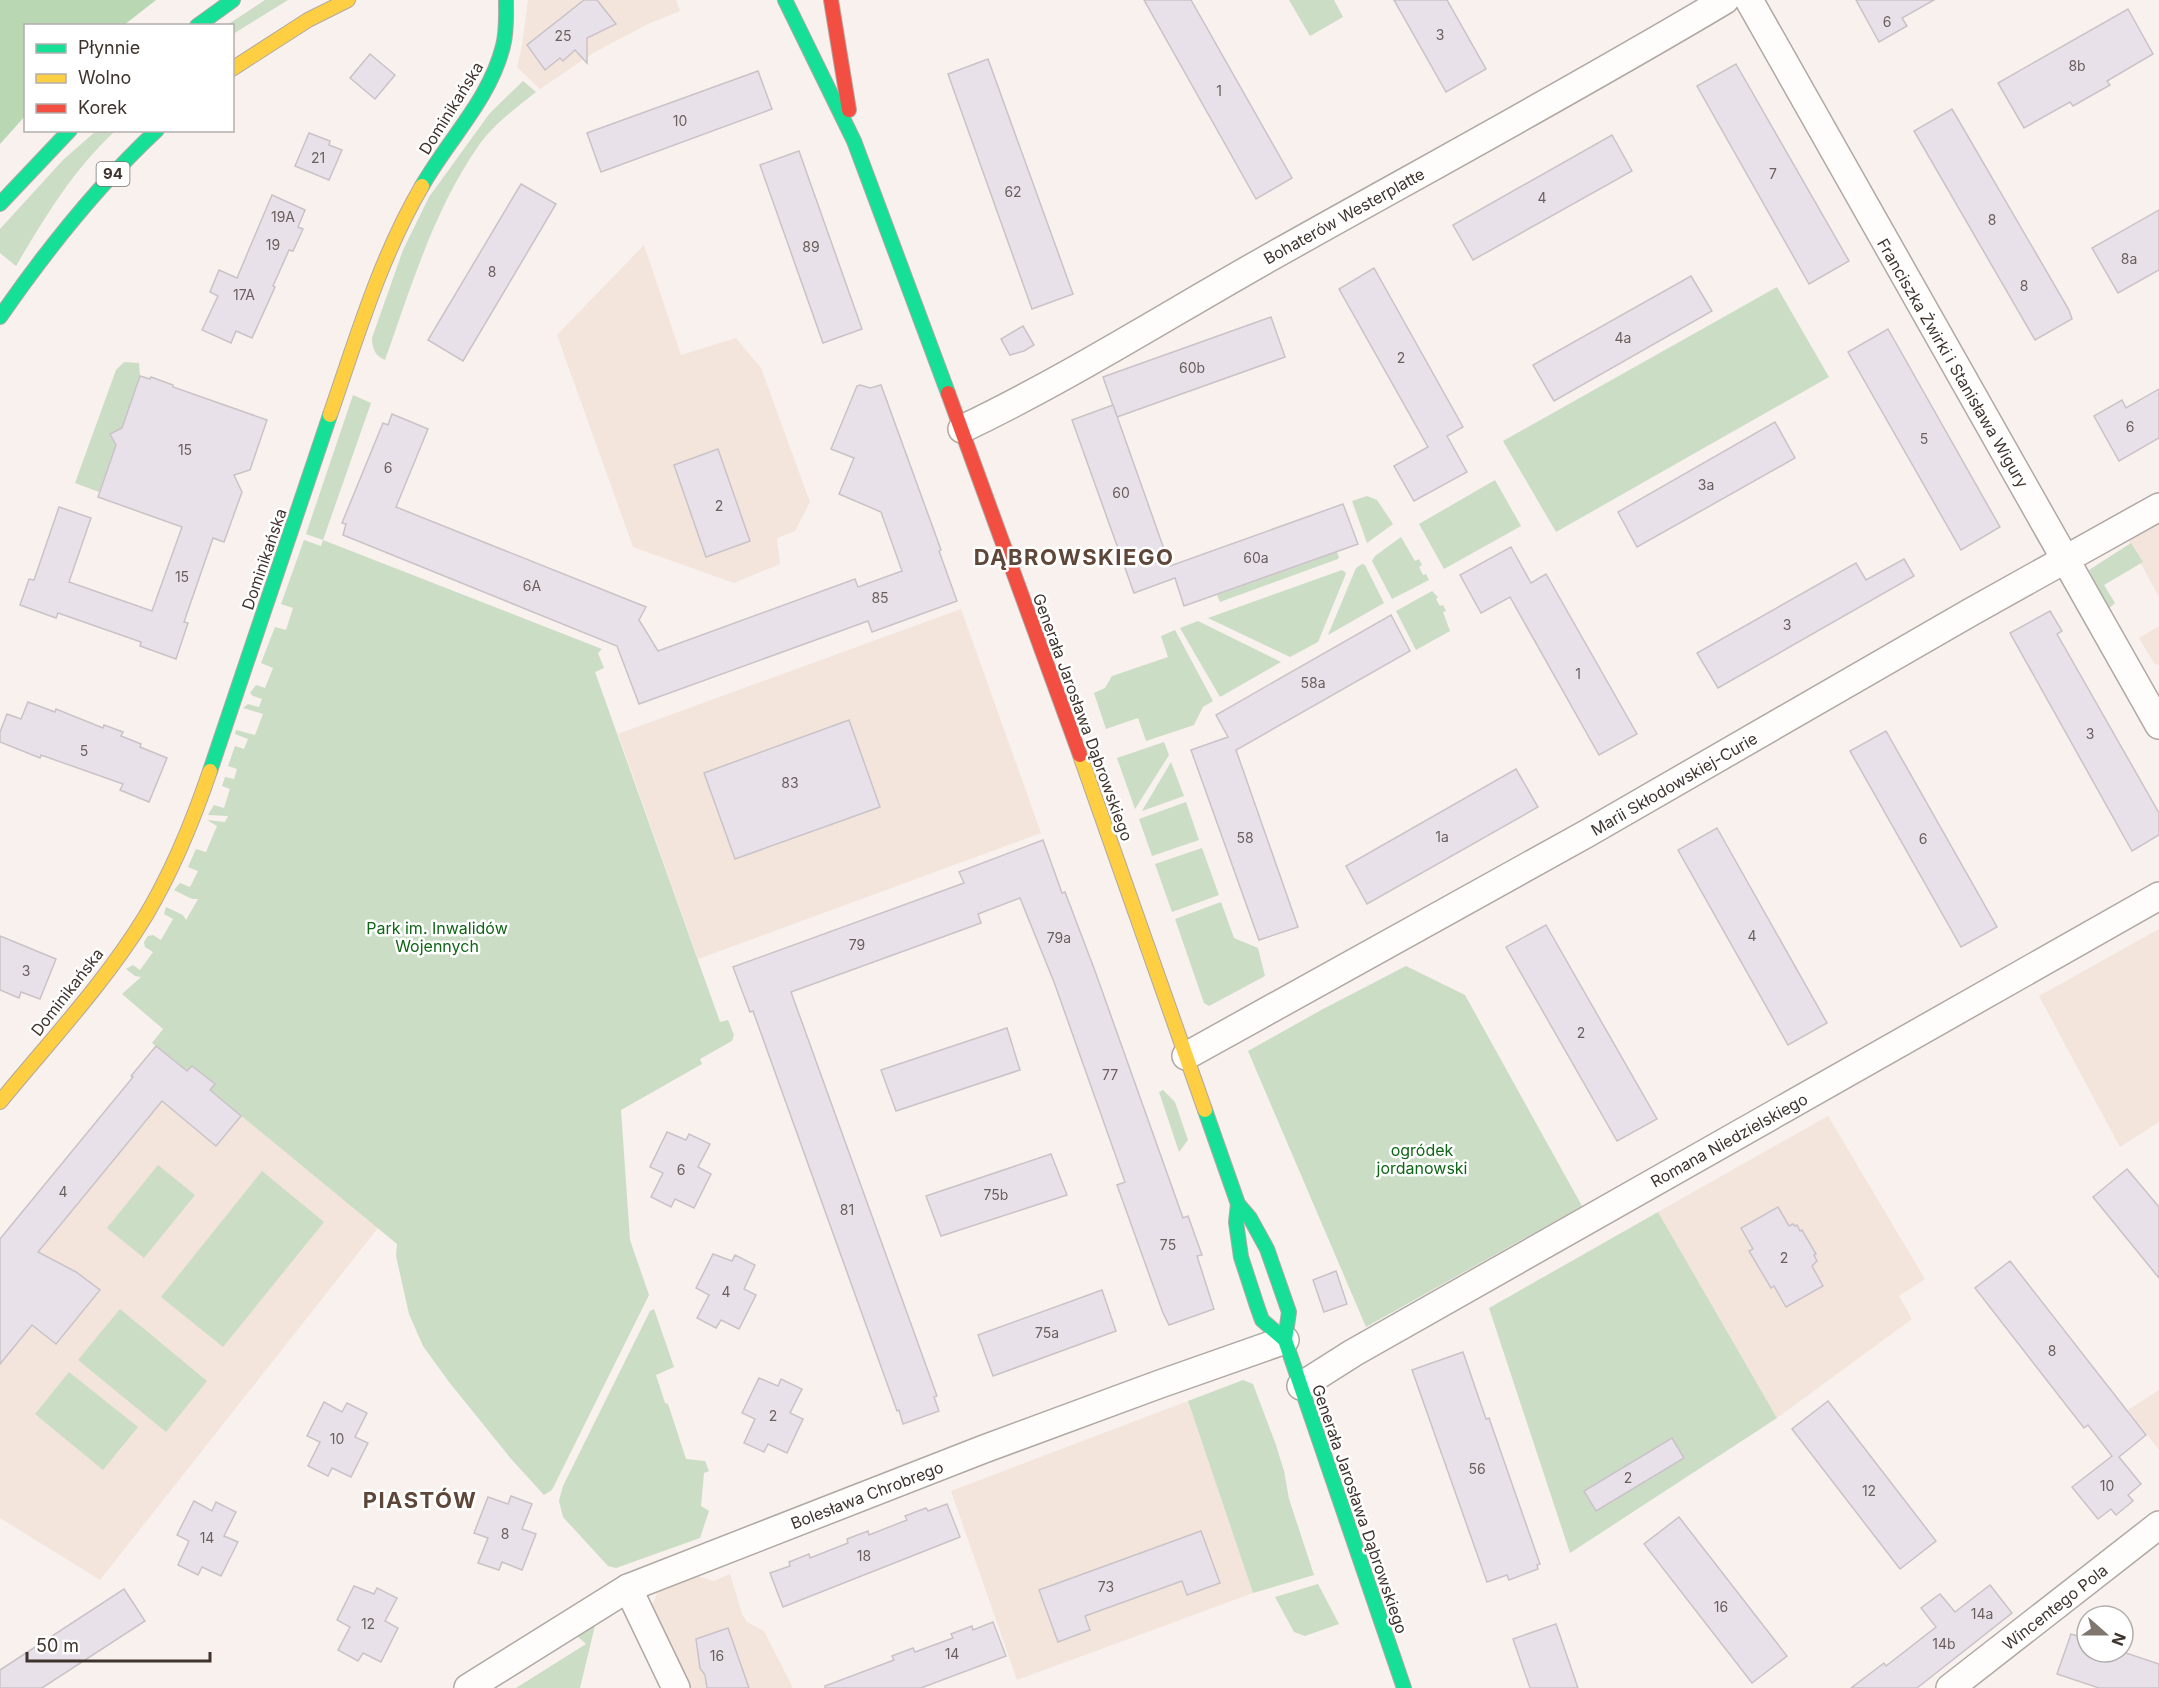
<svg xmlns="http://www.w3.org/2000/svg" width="2159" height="1688" font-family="Inter,sans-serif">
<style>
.built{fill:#f3e5dc}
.green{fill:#cbddc5}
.forest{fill:#bad7b4}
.building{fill:#e9e1ea;stroke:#c9c3c7;stroke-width:1.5}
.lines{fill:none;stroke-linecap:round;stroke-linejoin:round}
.street-casing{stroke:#b0a8a3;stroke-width:30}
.fast-casing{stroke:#b0a8a3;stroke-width:16}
.slow-casing{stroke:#b0a8a3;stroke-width:16}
.jam-casing{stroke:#b0a8a3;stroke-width:16}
.street{stroke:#fefdfc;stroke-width:27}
.fast{stroke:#16e098;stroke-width:14}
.slow{stroke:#ffcf43;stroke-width:14}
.jam{stroke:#f24e42;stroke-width:14}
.labels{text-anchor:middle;stroke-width:5;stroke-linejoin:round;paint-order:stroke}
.number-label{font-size:14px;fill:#6a5f5c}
.shield{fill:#fff;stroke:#79716c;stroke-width:1.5}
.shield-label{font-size:15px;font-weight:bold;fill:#3f342d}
.street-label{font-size:16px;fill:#3f342d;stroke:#fff}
.park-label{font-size:16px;fill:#0f6516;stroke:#fff}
.district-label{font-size:22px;font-weight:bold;letter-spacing:1.5px;fill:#5e4638;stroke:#fff}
</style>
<rect width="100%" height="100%" fill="#f8f1ed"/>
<g class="built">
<polygon points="528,0 676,0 680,11 648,24 593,53 540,89 517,67 522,46"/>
<polygon points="644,245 681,355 736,338 761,368 810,502 795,531 777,538 780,564 734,583 633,547 557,335"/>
<polygon points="2159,520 2159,597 2127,538"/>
<polygon points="961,609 1041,833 698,959 618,734"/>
<polygon points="2159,626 2159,665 2154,663 2139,638"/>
<polygon points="2159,929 2159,1122 2120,1147 2039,996"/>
<polygon points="156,1046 187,1071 215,1084 210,1090 378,1228 100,1580 0,1518 0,1239 119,1094 120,1095 132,1079 131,1076"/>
<polygon points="1828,1116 1925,1279 1899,1296 1912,1319 1777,1418 1658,1212"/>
<polygon points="2159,1390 2159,1450 2128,1410"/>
<polygon points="1188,1401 1253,1593 1017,1680 951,1491"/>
<polygon points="730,1574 742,1614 747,1622 764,1631 793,1688 686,1688 654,1619 653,1604 657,1593 670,1583 684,1578 697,1576 714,1581"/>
</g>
<g class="green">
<polygon points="265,0 288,0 233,34 232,26 227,25"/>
<polygon points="1289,0 1334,0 1343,17 1310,36"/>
<path d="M523,81L536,92C516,108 494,124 479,145C434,209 411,287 385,360C375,356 372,348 372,338L403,250L429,197L490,113Z"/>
<path d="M96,131H115C73,170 45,217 16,266L0,253V229L63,160Z"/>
<polygon points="1777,287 1829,377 1556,532 1503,441"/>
<polygon points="124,362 139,363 140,376 122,428 114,432 112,439 116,445 99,492 75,483 116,370"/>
<polygon points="353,395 371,403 323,540 602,649 598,653 604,668 595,672 720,1022 728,1020 734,1035 732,1041 700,1059 702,1064 621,1110 630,1240 649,1295 552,1490 544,1495 512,1460 449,1382 423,1346 409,1314 396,1256 397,1244 210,1090 214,1084 187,1071 152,1043 163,1029 122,994 141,977 135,976 126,969 133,965 140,970 153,952 145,947 144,942 148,936 153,935 161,940 173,919 164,914 166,907 183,915 186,920 198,899 192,899 174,890 180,883 190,887 198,871 188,867 196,849 206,852 217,826 207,820 225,822 228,816 208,815 214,805 224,808 230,789 222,786 225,777 234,779 237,769 228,766 235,746 244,749 248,739 235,734 236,730 255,735 263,714 243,708 248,704 259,707 262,699 253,696 250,693 256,685 265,688 273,668 261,663 275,627 286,630 293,608 281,604 304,540 321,546 323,540 306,534"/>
<polygon points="1495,480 1521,526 1444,569 1419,524"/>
<polygon points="1367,496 1377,500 1393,524 1367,543 1352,501"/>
<polygon points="1401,537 1415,561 1419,559 1422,565 1419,567 1423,575 1426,574 1429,580 1392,599 1372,561 1375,556"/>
<polygon points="2131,543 2143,562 2104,585 2115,603 2108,609 2089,570"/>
<polygon points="1337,552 1339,557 1338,559 1220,602 1217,595"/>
<polygon points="1362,564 1365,565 1384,603 1328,635 1356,568"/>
<polygon points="1342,570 1346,573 1345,576 1318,642 1290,657 1208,618"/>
<polygon points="1432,591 1438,597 1436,599 1440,606 1443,605 1446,611 1443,612 1450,631 1416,650 1396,611"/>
<polygon points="1198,621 1281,662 1220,697 1180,628"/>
<polygon points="1175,630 1213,701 1203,707 1194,725 1146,741 1138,718 1106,729 1094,693 1105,688 1112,676 1168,657 1161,636"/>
<polygon points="1164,742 1169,755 1135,809 1117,758"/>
<polygon points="1171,762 1184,796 1142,811"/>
<polygon points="1186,802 1199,840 1152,856 1139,819"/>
<polygon points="1202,848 1219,895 1172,912 1155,864"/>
<polygon points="1221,902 1234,938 1258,948 1265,976 1209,1006 1204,1003 1175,919"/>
<polygon points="1406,966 1465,995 1582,1206 1366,1327 1248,1051 1323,1009"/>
<polygon points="1163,1090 1175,1102 1188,1140 1179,1152 1159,1092"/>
<polygon points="158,1165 195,1195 144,1258 107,1228"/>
<polygon points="262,1171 324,1222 223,1347 161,1297"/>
<polygon points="1658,1212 1777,1418 1570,1553 1489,1308"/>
<polygon points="120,1309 207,1381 166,1432 78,1360"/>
<polygon points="654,1309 674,1367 656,1375 665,1403 668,1404 686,1459 705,1461 709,1471 704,1473 701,1506 709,1511 700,1538 616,1568 608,1566 563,1517 559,1501 563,1486 650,1311"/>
<polygon points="69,1372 138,1427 103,1470 35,1414"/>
<polygon points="1243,1380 1253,1384 1276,1445 1284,1471 1289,1499 1314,1575 1253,1593 1188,1401"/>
<polygon points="1318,1584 1339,1624 1305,1636 1294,1632 1275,1597"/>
<polygon points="597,1617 580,1688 516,1688 586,1644 574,1633"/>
</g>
<polygon class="forest" points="0,0 156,0 124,25 26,26 25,116 0,144"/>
<g class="building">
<polygon points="584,0 597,0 616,24 587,38 587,63 575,50 563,61 560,58 545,70 527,45"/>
<polygon points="1144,0 1191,0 1292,178 1256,199"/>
<polygon points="1394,0 1447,0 1486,69 1446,92"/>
<polygon points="1856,0 1934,0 1902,18 1907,26 1879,42"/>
<polygon points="2128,9 2153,54 2107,81 2110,85 2073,106 2070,102 2024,128 1998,83"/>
<polygon points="370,54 395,75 375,99 350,78"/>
<polygon points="988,59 1073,294 1032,309 948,74"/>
<polygon points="1736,64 1849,261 1809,284 1697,86"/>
<polygon points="758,71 772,109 601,172 587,133"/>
<polygon points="1952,109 2069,310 2072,319 2035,340 1914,131"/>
<polygon points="309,133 330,141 329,145 342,150 329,180 295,166"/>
<polygon points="1612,135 1632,171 1473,260 1453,225"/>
<polygon points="799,151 862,329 823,343 760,165"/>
<polygon points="521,184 556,204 463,361 428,340"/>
<polygon points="272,195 305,210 298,227 303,229 293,251 289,250 273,286 275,287 252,338 236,331 231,343 202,330 218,296 210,292 219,270 237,278"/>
<polygon points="2159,210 2159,270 2118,293 2092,248"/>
<polygon points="1374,268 1463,427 1447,436 1467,472 1414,501 1394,466 1428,447 1339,289"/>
<polygon points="1691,276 1712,311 1554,401 1533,365"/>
<polygon points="1271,317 1285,357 1117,417 1103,377"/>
<polygon points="1023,326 1034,345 1024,351 1010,355 1001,339"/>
<polygon points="1888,329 2000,527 1961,550 1848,352"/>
<polygon points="140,376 150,379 151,377 173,385 173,387 267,420 250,470 234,475 242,492 224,542 213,538 184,622 188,623 176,659 140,646 141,642 58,613 56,618 20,605 29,579 34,580 59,507 91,518 69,582 152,611 182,527 98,497 116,445 110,434 122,428"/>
<polygon points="860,385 870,388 881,385 941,550 939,551 957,601 872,632 868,621 639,704 617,646 343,535 346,524 342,523 383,423 388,425 392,414 428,429 396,507 646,607 639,620 658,651 855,579 858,587 902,571 881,512 839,494 854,458 831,449 857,386"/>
<polygon points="2159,389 2159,438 2119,461 2094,416 2122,400 2126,408"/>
<polygon points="1113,405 1170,566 1343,504 1358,544 1184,606 1175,578 1134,593 1072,420"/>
<polygon points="1775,422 1795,458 1637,547 1618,512"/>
<polygon points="718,449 750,541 706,557 674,465"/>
<polygon points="1511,547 1531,583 1546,574 1637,734 1599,755 1510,597 1481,613 1460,575"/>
<polygon points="1904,559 1914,576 1718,688 1697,653 1856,563 1866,580"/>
<polygon points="2050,611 2062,631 2057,634 2159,813 2159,835 2132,851 2010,633"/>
<polygon points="1391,615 1410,651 1236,750 1298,927 1259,940 1191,750 1228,737 1216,715"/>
<polygon points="28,702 55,712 56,709 103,728 104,725 123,732 121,736 141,744 140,747 167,758 149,802 120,790 123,784 41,755 40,758 0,742 0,732 7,714 21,719"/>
<polygon points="849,720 880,807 735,859 704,773"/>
<polygon points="1886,731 1997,927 1961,947 1850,751"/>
<polygon points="1516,769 1538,807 1367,904 1346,866"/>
<polygon points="1717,828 1827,1023 1788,1045 1678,850"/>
<polygon points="1043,840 1062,893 1065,892 1095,971 1183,1218 1188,1216 1202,1255 1197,1256 1214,1309 1169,1325 1163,1313 1117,1185 1125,1182 1054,982 1020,898 978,914 981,923 791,992 937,1396 934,1397 939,1411 903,1424 899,1410 897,1411 753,1011 750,1012 733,967 964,883 959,872"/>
<polygon points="1546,925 1657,1119 1617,1141 1506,947"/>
<polygon points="0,936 56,959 40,999 21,992 19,998 0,990"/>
<polygon points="1007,1028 1020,1070 896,1111 881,1070"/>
<polygon points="156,1046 187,1071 192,1066 215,1084 210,1090 241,1116 216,1146 162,1101 38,1252 76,1272 100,1290 56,1344 32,1325 0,1364 0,1239 133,1077 131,1076"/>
<polygon points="667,1132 686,1140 689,1134 710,1144 698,1167 711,1174 694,1208 675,1199 671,1207 651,1197 663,1173 650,1167"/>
<polygon points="1051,1154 1067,1195 941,1236 926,1196"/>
<polygon points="2127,1169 2159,1207 2159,1278 2093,1197"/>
<polygon points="1778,1207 1789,1226 1793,1224 1795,1226 1797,1225 1800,1231 1802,1230 1816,1254 1814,1255 1817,1261 1812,1266 1823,1286 1786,1307 1774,1286 1771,1288 1749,1251 1753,1249 1741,1228"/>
<polygon points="713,1254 732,1261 735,1255 755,1265 744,1289 756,1295 739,1329 721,1320 716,1328 697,1318 709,1295 696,1288"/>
<polygon points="2010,1261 2146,1435 2119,1457 2141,1484 2128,1495 2133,1501 2116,1515 2111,1509 2098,1519 2072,1487 2112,1456 2088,1425 2084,1428 1975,1288"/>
<polygon points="1336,1271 1347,1304 1324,1312 1313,1280"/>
<polygon points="1102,1290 1116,1331 993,1376 978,1335"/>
<polygon points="1463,1352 1486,1419 1489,1418 1540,1564 1537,1565 1538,1569 1509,1580 1507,1575 1487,1582 1412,1370"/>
<polygon points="759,1378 778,1386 781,1379 802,1389 790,1413 803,1419 787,1453 768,1444 764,1452 744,1443 755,1419 742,1413"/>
<polygon points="1828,1401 1936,1541 1900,1569 1792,1429"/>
<polygon points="324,1402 342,1412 347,1403 367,1413 355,1437 368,1443 351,1477 332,1468 328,1476 308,1466 320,1442 307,1436"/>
<polygon points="1672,1438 1684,1458 1596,1511 1584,1491"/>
<polygon points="511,1496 532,1504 522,1529 536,1534 522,1570 502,1562 499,1570 478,1563 488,1538 474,1533 488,1497 508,1504"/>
<polygon points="194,1501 212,1511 216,1502 236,1512 224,1536 238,1542 221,1576 202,1567 198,1575 178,1565 189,1541 177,1535"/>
<polygon points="947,1504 960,1537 783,1607 770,1573 790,1566 789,1562 809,1554 810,1558 848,1543 847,1539 868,1531 869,1535 907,1520 905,1516 926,1508 928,1511"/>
<polygon points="1679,1517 1787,1656 1752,1683 1644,1544"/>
<polygon points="1201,1531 1220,1583 1187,1595 1182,1581 1085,1616 1090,1630 1058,1642 1039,1590"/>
<polygon points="1990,1585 2012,1613 1917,1688 1851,1688 1884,1663 1886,1666 1936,1627 1921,1608 1940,1594 1955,1612"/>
<polygon points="354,1586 374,1594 377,1588 397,1598 385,1621 398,1628 381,1662 363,1653 358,1661 338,1650 350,1627 337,1620"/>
<polygon points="124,1589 145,1621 42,1688 0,1688 0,1670"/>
<polygon points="993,1622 1006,1656 921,1688 825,1688 825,1686 894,1660 892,1656 913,1648 915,1652 953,1638 951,1634 972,1626 973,1630"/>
<polygon points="1556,1624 1578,1688 1530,1688 1513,1639"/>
<polygon points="728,1628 749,1688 707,1688 705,1675 700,1668 696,1639"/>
<polygon points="2071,1634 2087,1639 2087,1652 2123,1652 2159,1664 2159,1688 2099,1688 2057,1674"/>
</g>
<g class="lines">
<g class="street-casing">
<g id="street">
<polyline points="1749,0 2159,725"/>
<path d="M962,429C1067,379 1166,316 1267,259C1420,173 1574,90 1725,0"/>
<polyline points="1186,1056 1586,834 1971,612 2159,507"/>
<polyline points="1301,1386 1353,1353 2159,896"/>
<polyline points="628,1588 676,1688"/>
<polyline points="468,1688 628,1588 984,1449 1160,1384 1285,1340"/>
<polyline points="1950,1688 2159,1525"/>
</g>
</g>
<g class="fast-casing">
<g id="fast">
<polyline points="785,0 854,141 948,393"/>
<polyline points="197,26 233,0"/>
<path d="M422,186C448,140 490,99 503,46C507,31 506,16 506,0"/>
<polyline points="0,204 70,130"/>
<path d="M0,317C47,249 97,186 157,130"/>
<polyline points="210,771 330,415"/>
<polyline points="1205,1110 1238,1204 1250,1218 1267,1249 1289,1312 1285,1340 1404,1688"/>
<polyline points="1238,1204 1236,1222 1241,1257 1257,1306 1262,1320 1285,1340"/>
</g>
</g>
<g class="slow-casing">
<g id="slow">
<polyline points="232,69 308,20 348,0"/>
<path d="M330,415C357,337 380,258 422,186"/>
<polyline points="1080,755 1205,1110"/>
<path d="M0,1102C49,1042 104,984 145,917C172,872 193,821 210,771"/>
</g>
</g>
<g class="jam-casing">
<g id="jam">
<polyline points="831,0 849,110"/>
<polyline points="948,393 1080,755"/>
</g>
</g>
<use href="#street" class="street"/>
<use href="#fast" class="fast"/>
<use href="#slow" class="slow"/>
<use href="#jam" class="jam"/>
</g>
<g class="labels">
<g class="number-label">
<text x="1887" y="27">6</text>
<text x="1440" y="40">3</text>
<text x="563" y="41">25</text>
<text x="2077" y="71">8b</text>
<text x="1219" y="96">1</text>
<text x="680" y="126">10</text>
<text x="318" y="163">21</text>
<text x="1773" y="179">7</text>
<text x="1013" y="197">62</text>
<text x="1542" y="203">4</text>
<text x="283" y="222">19A</text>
<text x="1992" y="225">8</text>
<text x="273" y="250">19</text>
<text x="811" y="252">89</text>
<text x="2129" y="264">8a</text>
<text x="492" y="277">8</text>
<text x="2024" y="291">8</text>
<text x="244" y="300">17A</text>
<text x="1623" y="343">4a</text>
<text x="1401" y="363">2</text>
<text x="1192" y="373">60b</text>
<text x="2130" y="432">6</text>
<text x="1924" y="444">5</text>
<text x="185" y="455">15</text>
<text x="388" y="473">6</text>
<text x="1706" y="490">3a</text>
<text x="1121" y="498">60</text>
<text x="719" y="511">2</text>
<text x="1256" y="563">60a</text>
<text x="182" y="582">15</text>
<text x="532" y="591">6A</text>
<text x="880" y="603">85</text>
<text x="1787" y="630">3</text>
<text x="1578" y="679">1</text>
<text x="1313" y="688">58a</text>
<text x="2090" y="739">3</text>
<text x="84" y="756">5</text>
<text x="790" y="788">83</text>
<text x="1442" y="842">1a</text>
<text x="1245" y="843">58</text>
<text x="1923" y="844">6</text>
<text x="1752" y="941">4</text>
<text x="1059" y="943">79a</text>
<text x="857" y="950">79</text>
<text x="26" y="976">3</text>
<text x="1581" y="1038">2</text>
<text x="1110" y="1080">77</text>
<text x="681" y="1175">6</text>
<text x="63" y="1197">4</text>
<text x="996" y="1200">75b</text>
<text x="847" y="1215">81</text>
<text x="1168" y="1250">75</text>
<text x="1784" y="1263">2</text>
<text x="726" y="1297">4</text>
<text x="1047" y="1338">75a</text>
<text x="2052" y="1356">8</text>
<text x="773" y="1421">2</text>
<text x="337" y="1444">10</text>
<text x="1477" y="1474">56</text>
<text x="1628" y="1483">2</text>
<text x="2107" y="1491">10</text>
<text x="1869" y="1496">12</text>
<text x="505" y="1539">8</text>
<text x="207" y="1543">14</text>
<text x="864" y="1561">18</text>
<text x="1106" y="1592">73</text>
<text x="1721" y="1612">16</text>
<text x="1982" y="1619">14a</text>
<text x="368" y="1629">12</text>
<text x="1944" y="1649">14b</text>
<text x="952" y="1659">14</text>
<text x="717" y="1661">16</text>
</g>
<rect class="shield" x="96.5" y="162" width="33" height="24" rx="4.5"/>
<g class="shield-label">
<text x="113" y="179">94</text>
</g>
<g class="street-label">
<text transform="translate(451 108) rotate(-58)" y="6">Dominikańska</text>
<text transform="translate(1344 216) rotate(-29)" y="6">Bohaterów Westerplatte</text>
<text transform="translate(1953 363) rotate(60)" y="6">Franciszka Żwirki i Stanisława Wigury</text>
<text transform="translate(264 559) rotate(-71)" y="6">Dominikańska</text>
<text transform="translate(1083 717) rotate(70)" y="6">Generała Jarosława Dąbrowskiego</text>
<text transform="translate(1674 784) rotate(-30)" y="6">Marii Skłodowskiej-Curie</text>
<text transform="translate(67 992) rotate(-52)" y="6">Dominikańska</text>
<text transform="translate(1729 1140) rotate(-29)" y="6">Romana Niedzielskiego</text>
<text transform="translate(867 1495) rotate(-21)" y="6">Bolesława Chrobrego</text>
<text transform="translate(1360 1509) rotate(71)" y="6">Generała Jarosława Dąbrowskiego</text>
<text transform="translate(2055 1607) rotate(-38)" y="6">Wincentego Pola</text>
</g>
<g class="park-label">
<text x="437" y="934">Park im. Inwalidów<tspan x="437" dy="18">Wojennych</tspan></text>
<text x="1422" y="1156">ogródek<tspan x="1422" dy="18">jordanowski</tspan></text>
</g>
<g class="district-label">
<text x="1074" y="565">DĄBROWSKIEGO</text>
<text x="420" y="1508">PIASTÓW</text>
</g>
</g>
<rect x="24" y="24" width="210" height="108" fill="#ffffff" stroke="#b2aeab" stroke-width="1.5"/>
<rect x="36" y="44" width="30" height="9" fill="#16e098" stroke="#b2aeab" stroke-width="1.5"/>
<text x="78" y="54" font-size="18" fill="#3f342d">Płynnie</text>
<rect x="36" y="74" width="30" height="9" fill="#ffcf43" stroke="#b2aeab" stroke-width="1.5"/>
<text x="78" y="84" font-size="18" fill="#3f342d">Wolno</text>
<rect x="36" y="104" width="30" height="9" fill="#f24e42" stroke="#b2aeab" stroke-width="1.5"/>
<text x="78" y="114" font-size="18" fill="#3f342d">Korek</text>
<g transform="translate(2105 1634) rotate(111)"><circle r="28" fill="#ffffff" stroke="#b2aeab" stroke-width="1.5"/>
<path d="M0-4.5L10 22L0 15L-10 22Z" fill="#807670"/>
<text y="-9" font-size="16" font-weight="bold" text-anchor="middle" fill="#3f342d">N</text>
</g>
<path d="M27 1652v9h183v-9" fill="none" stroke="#3f342d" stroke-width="3"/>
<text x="36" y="1652" font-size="18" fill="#3f342d" stroke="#ffffff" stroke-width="4.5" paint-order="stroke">50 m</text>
</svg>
